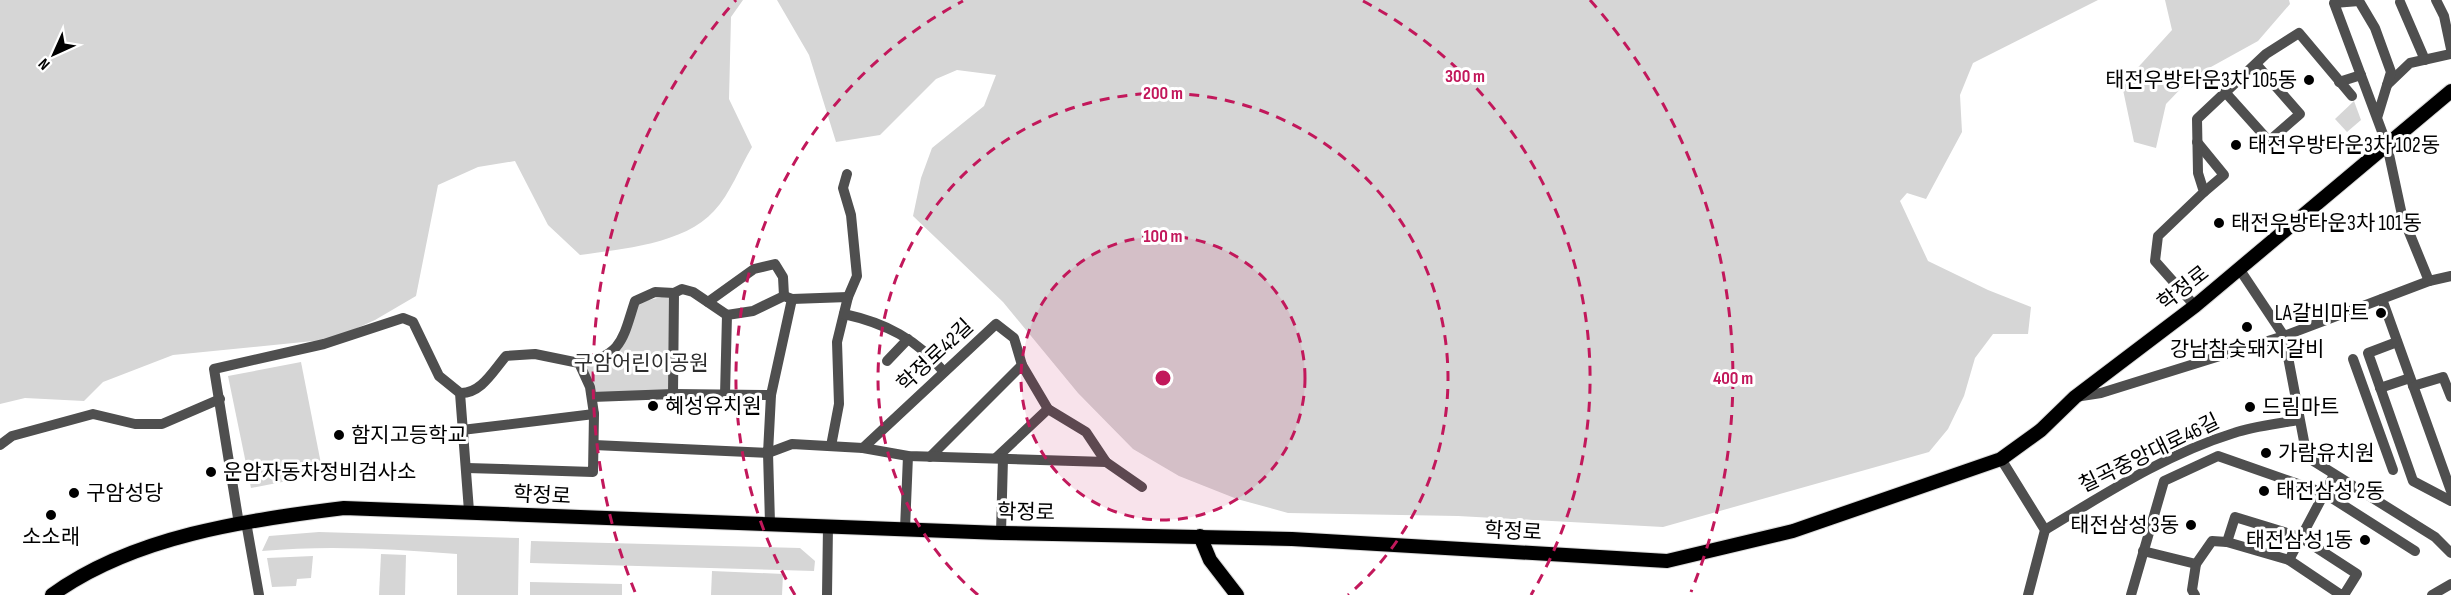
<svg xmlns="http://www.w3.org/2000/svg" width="2451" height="595" font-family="'Sofia Sans Condensed','Noto Sans KR',sans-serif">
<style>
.green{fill:#d6d6d6}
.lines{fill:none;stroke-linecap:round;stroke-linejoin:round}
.major-casing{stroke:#dbdbdb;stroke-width:16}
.minor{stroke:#4f4f4f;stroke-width:10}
.major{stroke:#000;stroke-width:14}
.ring{fill:none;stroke:#c2185b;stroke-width:3;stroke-dasharray:10 8}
.poi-dot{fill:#000;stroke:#fff;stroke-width:2}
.labels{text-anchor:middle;stroke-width:6;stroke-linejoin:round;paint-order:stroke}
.poi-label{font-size:21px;fill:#000;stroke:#fff;text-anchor:start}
.street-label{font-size:21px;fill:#000;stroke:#fff}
.park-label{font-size:21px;fill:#2d2d2d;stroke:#fff}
.centre{fill:#c2185b;stroke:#fff;stroke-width:3}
.ring-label{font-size:18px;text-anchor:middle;font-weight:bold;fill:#c2185b;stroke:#fff;stroke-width:6;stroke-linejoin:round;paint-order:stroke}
</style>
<rect width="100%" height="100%" fill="#fff"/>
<g class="green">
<path d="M0,0H743L731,17L729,99L752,147C740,167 730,194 714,211C685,244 621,249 580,255L548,225L515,161L478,167L438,185L416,296L375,320L333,339L173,355L103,382L84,401L25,398L0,404Z"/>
<polygon points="777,0 2098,0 1973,63 1960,95 1962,132 1926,199 1907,193 1900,201 1928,261 1988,290 2031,307 2028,334 1993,334 1975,358 1964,396 1948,429 1929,452 1663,527 1458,516 1288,513 1237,499 1179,476 1133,449 1078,393 1003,302 913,216 921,178 932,148 984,106 996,75 957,70 936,79 880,135 836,142 809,55"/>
<polygon points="2165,0 2289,0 2290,4 2258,41 2191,78 2166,104 2156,148 2134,142 2122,85 2172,30"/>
<polygon points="2354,101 2361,120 2347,132 2335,119"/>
<polygon points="670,295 670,391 596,393 583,364 607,355 636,303"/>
<polygon points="301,362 323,474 251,488 228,376"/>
<path d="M319,532L519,538L518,595H457V554C392,549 328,545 262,551L269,536Z"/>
<polygon points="531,541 800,548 815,561 814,571 530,563"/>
<polygon points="381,554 406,555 405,595 379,595"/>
<polygon points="313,556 311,578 297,579 296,586 272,587 267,558"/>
<polygon points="712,571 783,574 782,595 711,595"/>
<polygon points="530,582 622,584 622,595 530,595"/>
</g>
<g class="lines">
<g class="major-casing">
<g id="major">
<polyline points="1200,536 1210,560 1237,595"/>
<path d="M52,595C133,536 247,520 344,508L1001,533L1292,539L1667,561L1793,531L2001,459L2041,430L2075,397L2195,306L2451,91"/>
</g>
</g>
<g class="minor">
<polyline points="2436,0 2444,16 2451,49"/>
<polyline points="2400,2 2425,60"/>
<polyline points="2339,82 2361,75"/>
<polyline points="2387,85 2410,63 2451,54"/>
<polyline points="2225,92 2269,141 2300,114 2256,64"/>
<polyline points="2377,118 2391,72 2375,28 2359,1 2334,3 2387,145 2402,215 2429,281"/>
<polyline points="2197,142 2224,175 2204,192"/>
<polyline points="847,174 843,188 851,215 857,276 848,297"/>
<polyline points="2240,270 2284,336 2307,457 2435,537 2451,553"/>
<polyline points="792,299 848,297 837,342 839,404 831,446"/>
<polyline points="2382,299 2451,491"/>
<polyline points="708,302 754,269 775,264 783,277 784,296"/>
<polyline points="2195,306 2155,261 2158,236 2204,192 2198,173 2197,119 2266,54 2299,33 2352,96"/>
<path d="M844,314C885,323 917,339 944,372"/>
<polyline points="2397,342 2368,353 2413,481 2451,501"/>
<polyline points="2353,359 2393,470"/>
<polyline points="887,361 908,339"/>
<path d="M579,363C623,357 623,337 635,301L655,292L674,293"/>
<polyline points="2413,386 2443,377 2451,397"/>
<polyline points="2380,388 2410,378"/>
<path d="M460,393C481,394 493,371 506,356L535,354L579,363L590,387L594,414"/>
<polyline points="673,394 674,293 682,289 693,292 727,315"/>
<polyline points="725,395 727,315 753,311 784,296 792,299 771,395"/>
<polyline points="592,397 673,394 771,395 768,453 594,445"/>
<polyline points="2075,397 2101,393 2284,336 2429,281 2451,276"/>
<polyline points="462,430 594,414 593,472 467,468"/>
<polyline points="0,445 12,436 93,414 135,424 162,424 220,399"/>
<polyline points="863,448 996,324 1014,338 1022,365 1048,409 1086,432 1106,462 1142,487"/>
<polyline points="930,457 1022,365"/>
<polyline points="996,458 1048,409"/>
<polyline points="2001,459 2045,530 2028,595"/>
<polyline points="246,522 259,595"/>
<polyline points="770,523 768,453 792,444 863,448 908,456 1106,462"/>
<polyline points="239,524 214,369 324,344 403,318 413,322 439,376 460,393 469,511"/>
<polyline points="905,529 908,456"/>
<path d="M2045,530C2105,494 2166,454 2234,433C2254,426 2277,424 2298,420"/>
<polyline points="1001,533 1003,458"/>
<polyline points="2143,551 2196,564"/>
<polyline points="2289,560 2334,475"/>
<polyline points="827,595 828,526"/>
<polyline points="2131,595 2164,481 2218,456 2324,493 2415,551"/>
<polyline points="2195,595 2192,590 2196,564 2212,541 2227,542"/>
<polyline points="2341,595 2289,560 2227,542 2235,517 2300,537 2357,574 2344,595"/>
<polyline points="2432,595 2451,584"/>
</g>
<use href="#major" class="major"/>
</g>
<circle cx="1163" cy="378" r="142" fill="#c2185b" fill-opacity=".12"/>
<g class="ring">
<circle cx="1163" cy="378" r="142"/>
<path d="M978 595A285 285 0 1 1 1348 595"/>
<path d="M795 595A427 427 0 0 1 963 1M1363 1A427 427 0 0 1 1531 595"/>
<path d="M635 592A570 570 0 0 1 736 0M1590 0A570 570 0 0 1 1691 592"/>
</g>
<g class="poi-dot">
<circle cx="2309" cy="80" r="6"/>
<circle cx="2236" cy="145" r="6"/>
<circle cx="2219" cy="223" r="6"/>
<circle cx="2381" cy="313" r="6"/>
<circle cx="2247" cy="327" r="6"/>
<circle cx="653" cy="406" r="6"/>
<circle cx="2250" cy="407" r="6"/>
<circle cx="339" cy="435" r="6"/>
<circle cx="2266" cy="453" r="6"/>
<circle cx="211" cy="472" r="6"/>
<circle cx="2264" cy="491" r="6"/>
<circle cx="74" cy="493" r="6"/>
<circle cx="51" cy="515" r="6"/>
<circle cx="2191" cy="525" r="6"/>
<circle cx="2365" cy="540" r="6"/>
</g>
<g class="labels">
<g class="poi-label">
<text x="2297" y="87" text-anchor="end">태전우방타운3차 105동</text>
<text x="2248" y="152">태전우방타운3차 102동</text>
<text x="2231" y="230">태전우방타운3차 101동</text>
<text x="2369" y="320" text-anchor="end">LA갈비마트</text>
<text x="2247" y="356" text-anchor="middle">강남참숯돼지갈비</text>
<text x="665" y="413">혜성유치원</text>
<text x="2262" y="414">드림마트</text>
<text x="351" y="442">함지고등학교</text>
<text x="2278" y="460">가람유치원</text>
<text x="223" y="479">운암자동차정비검사소</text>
<text x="2276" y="498">태전삼성 2동</text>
<text x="86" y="500">구암성당</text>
<text x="2179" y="532" text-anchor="end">태전삼성 3동</text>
<text x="51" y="544" text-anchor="middle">소소래</text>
<text x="2353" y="547" text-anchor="end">태전삼성 1동</text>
</g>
<g class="street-label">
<text transform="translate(2183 288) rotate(-38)" y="7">학정로</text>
<text transform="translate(935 355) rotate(-43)" y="7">학정로42길</text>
<text transform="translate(2149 453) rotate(-26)" y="7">칠곡중앙대로46길</text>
<text transform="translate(542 495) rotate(3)" y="7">학정로</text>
<text transform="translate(1026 512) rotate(1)" y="7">학정로</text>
<text transform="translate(1513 531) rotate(3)" y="7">학정로</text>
</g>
<g class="park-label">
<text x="641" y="370">구암어린이공원</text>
</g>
</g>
<circle cx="1163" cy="378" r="9" class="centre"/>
<g class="ring-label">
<text x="1465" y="82">300 m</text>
<text x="1163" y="99">200 m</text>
<text x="1163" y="242">100 m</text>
<text x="1733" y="384">400 m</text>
</g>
<g transform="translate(54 54) rotate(225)" stroke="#ffffff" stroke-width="4.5" paint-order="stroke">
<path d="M0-4.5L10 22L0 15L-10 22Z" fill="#000000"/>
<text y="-9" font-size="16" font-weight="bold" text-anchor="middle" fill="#000000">N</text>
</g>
</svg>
